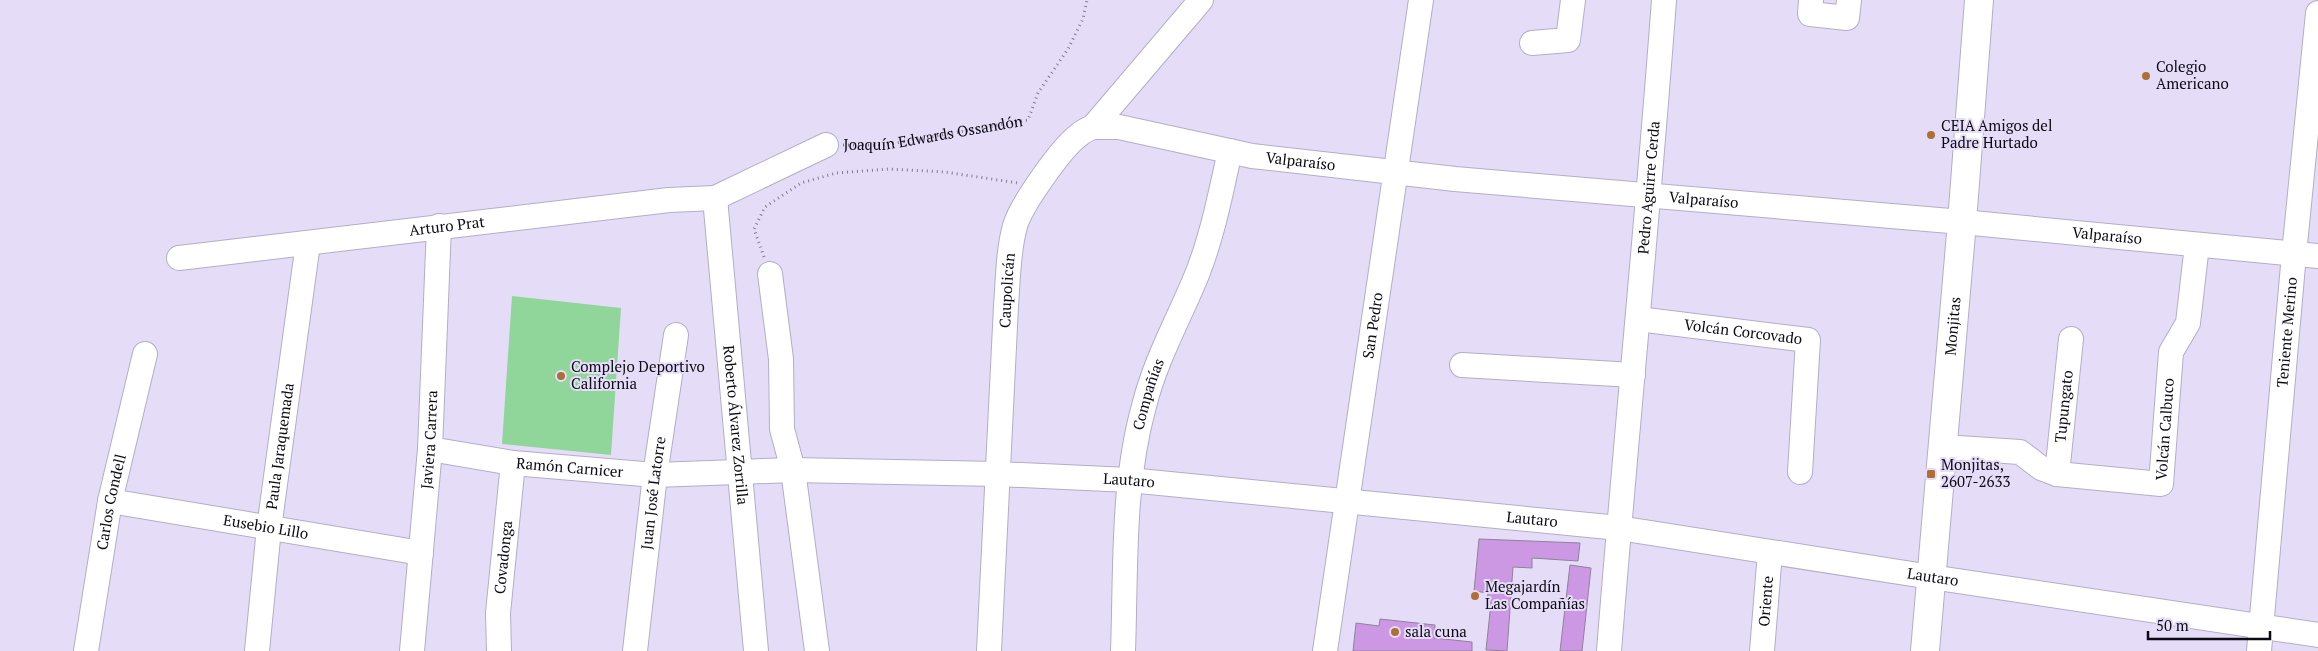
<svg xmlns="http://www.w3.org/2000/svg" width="2318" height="651" font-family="'PT Serif',serif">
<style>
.green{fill:#90d59a}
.building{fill:#cc98e3;stroke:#918198}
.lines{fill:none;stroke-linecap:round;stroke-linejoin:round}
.minor-casing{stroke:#b4adc7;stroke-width:26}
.major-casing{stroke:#b4adc7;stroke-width:30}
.path{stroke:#807b8d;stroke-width:3;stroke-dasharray:1 4;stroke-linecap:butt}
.minor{stroke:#fff;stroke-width:24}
.major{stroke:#fff;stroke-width:28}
.poi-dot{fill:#ae6f36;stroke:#e5ddf8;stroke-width:2}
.labels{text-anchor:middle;stroke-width:4;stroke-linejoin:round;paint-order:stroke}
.poi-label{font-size:15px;fill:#0c0a13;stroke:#e5ddf8;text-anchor:start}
.street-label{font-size:15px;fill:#0c0a13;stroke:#e5ddf8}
</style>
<rect width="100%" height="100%" fill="#e5ddf8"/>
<polygon class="green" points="512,296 621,308 611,455 502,444"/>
<g class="building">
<polygon points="1479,539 1580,543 1578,561 1532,558 1532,568 1513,567 1507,651 1486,650 1491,603 1487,603 1488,593 1474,591"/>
<polygon points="1570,565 1591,568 1582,651 1560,651"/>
<polygon points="1380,619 1435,625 1434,638 1472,642 1472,651 1353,651 1356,623 1379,626"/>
</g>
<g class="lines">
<g class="minor-casing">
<g id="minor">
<polyline points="1811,0 1810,14 1847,18 1849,0"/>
<polyline points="1532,43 1568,40 1573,0"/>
<path id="s2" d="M1093,127H1119L1252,156L1455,179L1962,222L2318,256"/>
<path id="s3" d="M715,198L756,651"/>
<path id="s4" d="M179,258L669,200L715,198L826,145"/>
<polyline points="770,274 781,359 782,429 793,470 817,651"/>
<path id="s5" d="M1638,319L1808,340L1800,472"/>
<polyline points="1462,365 1633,375"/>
<path id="s6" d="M1943,447L2020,452L2041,468L2057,474L2161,484L2171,352L2188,323L2197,245"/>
<path id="s7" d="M430,449L513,463L655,475L793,470L998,474L1129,480L1619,528L1931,577L2318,635"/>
<path id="s8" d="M2057,474L2071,339"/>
<path id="s9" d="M110,501L421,553"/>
<path id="s10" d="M86,651L110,501L145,354"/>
<path id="s11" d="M257,651L269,528L308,243"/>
<path id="s12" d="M412,651L430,449L439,226"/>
<path id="s13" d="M499,651L498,613L513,463"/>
<path id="s14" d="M635,651L655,475L676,335"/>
<path id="s15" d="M989,651L1006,306C1008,280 1008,251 1015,226C1021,205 1062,147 1079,135C1083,131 1088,129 1093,127L1201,0"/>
<path id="s16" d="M1123,651C1126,569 1122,485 1144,406C1156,358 1180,317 1198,272C1213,233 1221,192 1230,151"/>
<path id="s17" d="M1325,651L1421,0"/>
<path id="s18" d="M1609,651C1626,434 1648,217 1664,0"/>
<path id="s19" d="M1762,651L1770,552"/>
<path id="s20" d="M2259,651L2294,254L2318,13"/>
</g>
</g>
<g class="major-casing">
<g id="major">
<path id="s21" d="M1925,651L1962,222L1979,0"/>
</g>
</g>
<g class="path">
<path id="s1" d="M843,145H884L1028,120L1038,93L1068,49L1083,19L1087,0"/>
<polyline points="764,257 754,229 765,207 801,183 836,173 889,169 945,172 1018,183"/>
</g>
<use href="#minor" class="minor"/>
<use href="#major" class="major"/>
</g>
<g class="poi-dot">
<circle cx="2146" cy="76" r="5"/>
<circle cx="1931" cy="135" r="5"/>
<circle cx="561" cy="376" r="5"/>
<rect x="1926" y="469" width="10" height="10" rx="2.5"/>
<circle cx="1475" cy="596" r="5"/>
<circle cx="1395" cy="632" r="5"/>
</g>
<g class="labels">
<g class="poi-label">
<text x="2156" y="72">Colegio<tspan x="2156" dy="17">Americano</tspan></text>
<text x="1941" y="131">CEIA Amigos del<tspan x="1941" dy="17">Padre Hurtado</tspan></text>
<text x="571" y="372">Complejo Deportivo<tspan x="571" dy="17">California</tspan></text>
<text x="1941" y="470">Monjitas,<tspan x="1941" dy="17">2607-2633</tspan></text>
<text x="1485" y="592">Megajardín<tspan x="1485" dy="17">Las Compañías</tspan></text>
<text x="1405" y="637">sala cuna</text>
</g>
<g class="street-label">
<text dy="5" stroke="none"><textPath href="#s1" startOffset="91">Joaquín Edwards Ossandón</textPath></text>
<text dy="5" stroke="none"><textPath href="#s2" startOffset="211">Valparaíso</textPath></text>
<text dy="5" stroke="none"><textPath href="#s18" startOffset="465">Pedro Aguirre Cerda</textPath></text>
<text dy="5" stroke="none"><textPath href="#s2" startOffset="616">Valparaíso</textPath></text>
<text dy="5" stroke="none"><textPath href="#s4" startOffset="270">Arturo Prat</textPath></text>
<text dy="5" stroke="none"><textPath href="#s2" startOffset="1021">Valparaíso</textPath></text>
<text dy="5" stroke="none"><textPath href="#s15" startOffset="361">Caupolicán</textPath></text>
<text dy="5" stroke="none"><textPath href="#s17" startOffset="329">San Pedro</textPath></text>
<text dy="5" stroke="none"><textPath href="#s21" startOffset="326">Monjitas</textPath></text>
<text dy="5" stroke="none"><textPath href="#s20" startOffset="320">Teniente Merino</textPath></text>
<text dy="5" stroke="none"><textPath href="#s5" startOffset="106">Volcán Corcovado</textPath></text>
<text dy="5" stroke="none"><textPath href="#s16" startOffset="259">Compañías</textPath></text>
<text dy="5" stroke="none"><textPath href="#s8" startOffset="68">Tupungato</textPath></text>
<text dy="5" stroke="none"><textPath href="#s3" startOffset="228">Roberto Álvarez Zorrilla</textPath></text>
<text dy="5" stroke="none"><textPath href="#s6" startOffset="280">Volcán Calbuco</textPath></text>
<text dy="5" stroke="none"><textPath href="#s12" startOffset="212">Javiera Carrera</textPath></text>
<text dy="5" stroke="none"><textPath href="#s11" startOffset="206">Paula Jaraquemada</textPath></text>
<text dy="5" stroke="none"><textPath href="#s7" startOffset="141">Ramón Carnicer</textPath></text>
<text dy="5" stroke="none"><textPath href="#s7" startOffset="701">Lautaro</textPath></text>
<text dy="5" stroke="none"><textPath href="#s14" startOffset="159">Juan José Latorre</textPath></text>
<text dy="5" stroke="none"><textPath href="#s10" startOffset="151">Carlos Condell</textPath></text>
<text dy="5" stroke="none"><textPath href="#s7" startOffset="1106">Lautaro</textPath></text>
<text dy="5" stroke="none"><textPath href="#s9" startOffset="158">Eusebio Lillo</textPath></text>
<text dy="5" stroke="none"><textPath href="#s13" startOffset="94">Covadonga</textPath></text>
<text dy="5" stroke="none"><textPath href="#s7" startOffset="1511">Lautaro</textPath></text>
<text dy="5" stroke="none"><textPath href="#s19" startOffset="50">Oriente</textPath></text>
</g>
</g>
<path d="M2148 631v8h122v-8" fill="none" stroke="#0c0a13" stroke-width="2.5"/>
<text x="2156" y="631" font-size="15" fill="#0c0a13" stroke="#e5ddf8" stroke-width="4" paint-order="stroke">50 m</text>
</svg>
